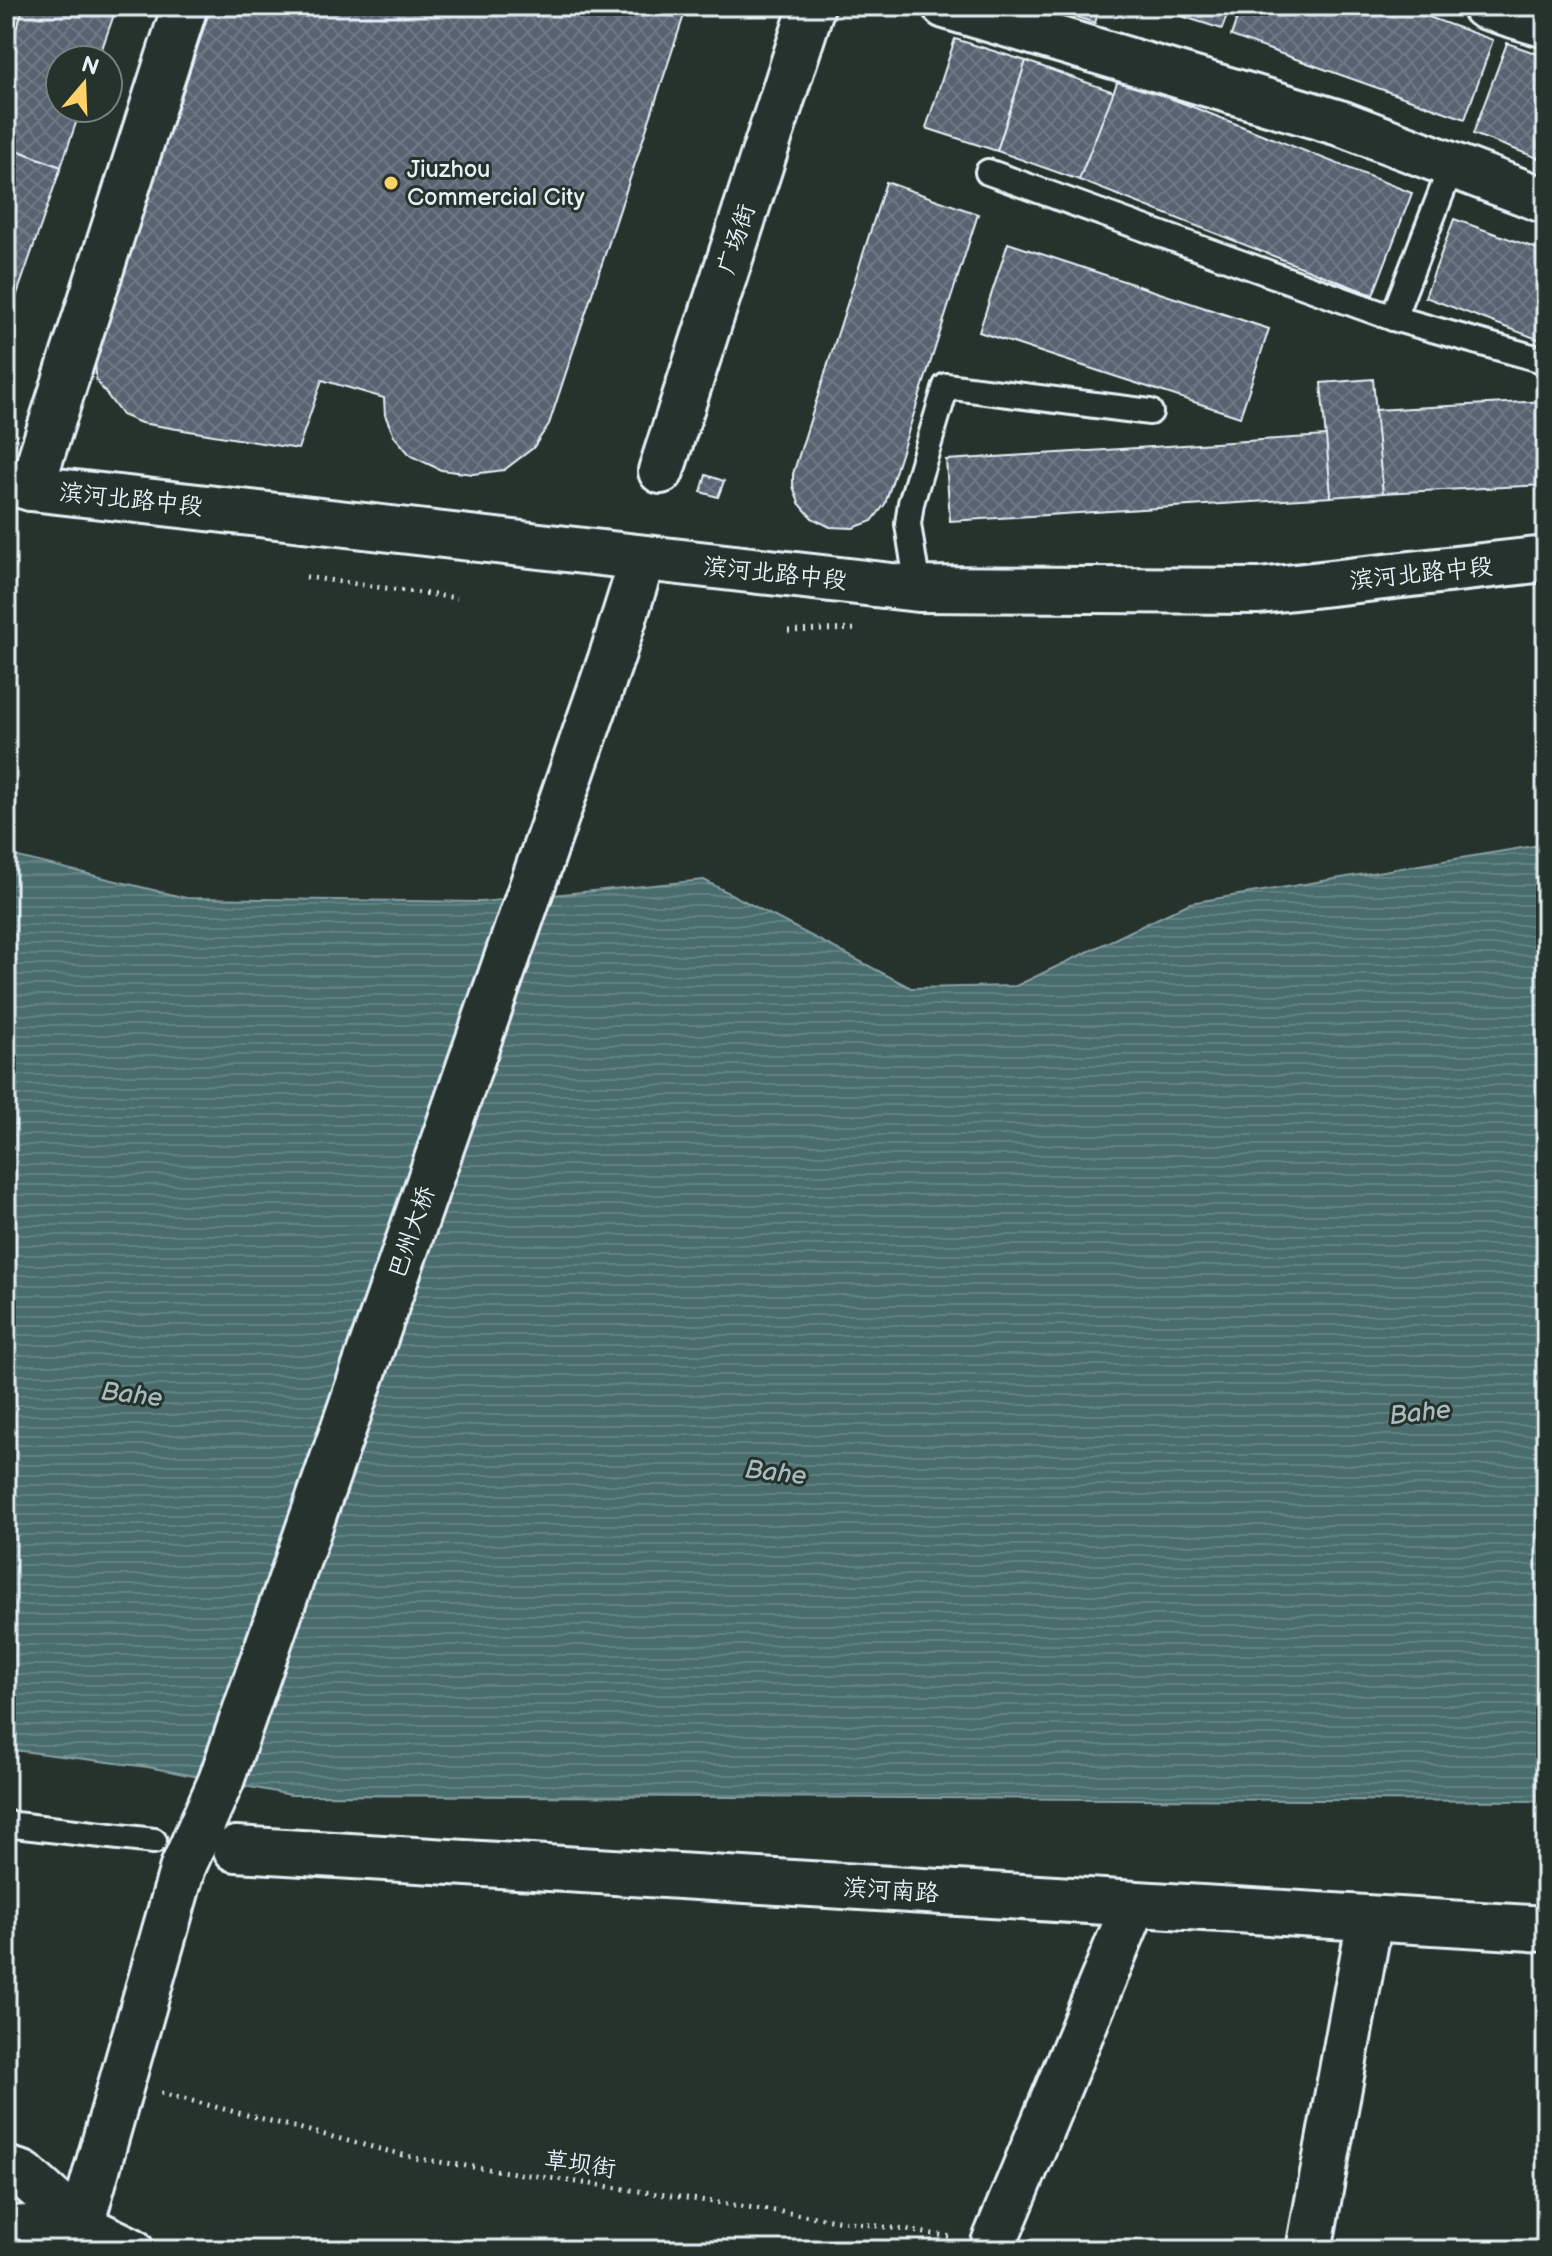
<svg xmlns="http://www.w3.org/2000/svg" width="1552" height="2256" font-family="'Balsamiq Sans','LXGW WenKai TC',sans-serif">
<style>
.water{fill:url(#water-rules);stroke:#88a1a5;stroke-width:2}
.building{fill:url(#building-cross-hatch);stroke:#e8f1f8;stroke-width:2}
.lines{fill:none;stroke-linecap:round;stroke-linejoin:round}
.lane-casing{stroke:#e8f1f8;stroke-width:30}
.street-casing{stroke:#e8f1f8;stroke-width:50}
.secondary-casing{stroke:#e8f1f8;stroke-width:50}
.path{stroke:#e8f1f8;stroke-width:5;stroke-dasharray:2 6;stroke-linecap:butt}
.lane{stroke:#26332d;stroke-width:24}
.street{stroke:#26332d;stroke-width:44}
.secondary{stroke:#26332d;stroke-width:44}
.poi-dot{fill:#ffd166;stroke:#26332d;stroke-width:3}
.labels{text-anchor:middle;stroke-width:6;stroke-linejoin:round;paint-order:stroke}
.poi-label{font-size:24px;fill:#e8f1f8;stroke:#26332d;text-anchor:start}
.street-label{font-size:24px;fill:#e8f1f8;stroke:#26332d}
.water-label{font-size:26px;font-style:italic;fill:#a8bcc0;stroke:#26332d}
</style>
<defs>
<pattern id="water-rules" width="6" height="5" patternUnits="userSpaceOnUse" patternTransform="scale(2)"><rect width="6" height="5" fill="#486c6d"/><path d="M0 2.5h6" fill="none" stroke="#628183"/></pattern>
<pattern id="building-cross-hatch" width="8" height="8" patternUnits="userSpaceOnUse" patternTransform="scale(2)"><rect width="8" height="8" fill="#586270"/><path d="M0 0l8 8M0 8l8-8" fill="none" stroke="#707985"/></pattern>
</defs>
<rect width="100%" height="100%" fill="#26332d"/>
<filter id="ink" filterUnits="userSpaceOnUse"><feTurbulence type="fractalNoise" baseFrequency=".0125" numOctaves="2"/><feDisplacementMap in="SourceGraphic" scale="16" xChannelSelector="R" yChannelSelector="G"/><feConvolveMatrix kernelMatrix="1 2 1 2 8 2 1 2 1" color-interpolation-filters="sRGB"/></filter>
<g filter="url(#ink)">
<polygon class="water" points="1546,844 1546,1801 291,1795 148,1767 6,1749 6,854 186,898 481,902 704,880 911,988 1016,986 1190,903"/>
<g class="building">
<polygon points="24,6 117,6 98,60 60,60 60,108 81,108 61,167 6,146 6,58"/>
<polygon points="211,6 687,6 549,424 533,448 504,470 473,474 441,470 411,456 394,436 385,415 384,398 322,380 298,449 141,423 122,415 96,380 95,359"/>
<polygon points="1043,6 1100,6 1095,23"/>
<polygon points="1150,6 1230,6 1222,29"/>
<polygon points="1241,6 1398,6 1493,40 1465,119 1231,36"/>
<polygon points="955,39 1026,61 997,151 926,128"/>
<polygon points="1507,43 1546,57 1546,161 1473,134"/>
<polygon points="1026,61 1114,92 1079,180 997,151"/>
<polygon points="1119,78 1412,193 1373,295 1079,180"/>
<polygon points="6,146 61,167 6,326"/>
<polygon points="886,182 978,214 885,504 872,521 853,528 830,527 812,518 799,503 793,486 793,474"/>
<polygon points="1454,219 1546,252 1546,334 1543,341 1425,297"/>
<polygon points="1008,243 1269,329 1240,417 979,332"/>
<polygon points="1373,379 1383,493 1331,497 1321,383"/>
<polygon points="1546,401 1546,485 1383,493 1375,410"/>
<polygon points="1326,436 1331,497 950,521 946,460"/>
<polygon points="706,475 724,481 718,497 701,492"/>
</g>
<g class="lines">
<g class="lane-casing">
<g id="lane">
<polyline points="1452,165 1393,318 1546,361"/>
<polyline points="988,172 1393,318"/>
<polyline points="918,589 908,524 911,503 946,386 1150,412"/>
<polyline points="6,1824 154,1841"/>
</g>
</g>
<g class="street-casing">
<g id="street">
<polyline points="945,6 1343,124 1546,201"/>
<polyline points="1484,6 1546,25"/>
<polyline points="661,471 812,6"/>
<polyline points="31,488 185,6"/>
<polyline points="236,1849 1546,1929"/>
<polyline points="994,2243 1134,1905"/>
<polyline points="1309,2250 1370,1919"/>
</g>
</g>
<g class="secondary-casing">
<g id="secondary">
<polyline points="6,481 31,488 918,589 1259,591 1546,559"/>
<polyline points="6,2169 23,2174 81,2226 131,2250"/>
<polyline points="6,2229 81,2226"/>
<polyline points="74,2250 183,1867 221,1781 612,656 643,558"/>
</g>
</g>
<g class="path">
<polyline points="306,577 457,598"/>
<polyline points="788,631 859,629"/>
<polyline points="161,2093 419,2159 953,2237"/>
</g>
<use href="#lane" class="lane"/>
<use href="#street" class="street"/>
<use href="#secondary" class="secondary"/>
</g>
</g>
<circle class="poi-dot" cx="391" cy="183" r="8"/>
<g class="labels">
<g class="poi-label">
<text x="407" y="177">Jiuzhou<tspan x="407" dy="28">Commercial City</tspan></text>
</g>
<g class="street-label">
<text transform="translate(736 239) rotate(-72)" y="8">广场街</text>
<text transform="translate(131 499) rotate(6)" y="8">滨河北路中段</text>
<text transform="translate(775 573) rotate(6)" y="8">滨河北路中段</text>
<text transform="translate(1421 573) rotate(-6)" y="8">滨河北路中段</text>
<text transform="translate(411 1232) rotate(-71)" y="8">巴州大桥</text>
<text transform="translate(891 1890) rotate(4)" y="8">滨河南路</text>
<text transform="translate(580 2164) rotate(8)" y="8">草坝街</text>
</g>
<g class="water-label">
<text transform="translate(132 1394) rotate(7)" y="9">Bahe</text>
<text transform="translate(1420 1412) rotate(-6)" y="9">Bahe</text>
<text transform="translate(776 1472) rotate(7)" y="9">Bahe</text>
</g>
</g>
<rect width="1552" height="2256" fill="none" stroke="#26332d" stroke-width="32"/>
<rect x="16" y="16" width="1520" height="2224" fill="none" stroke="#e8f1f8" stroke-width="3" filter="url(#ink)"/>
<g transform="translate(84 84) rotate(19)"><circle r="38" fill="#26332d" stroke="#747f7e" stroke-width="2"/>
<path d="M0-6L14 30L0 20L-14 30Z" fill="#ffd166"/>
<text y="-12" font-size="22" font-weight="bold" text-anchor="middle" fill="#e8f1f8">N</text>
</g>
</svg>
